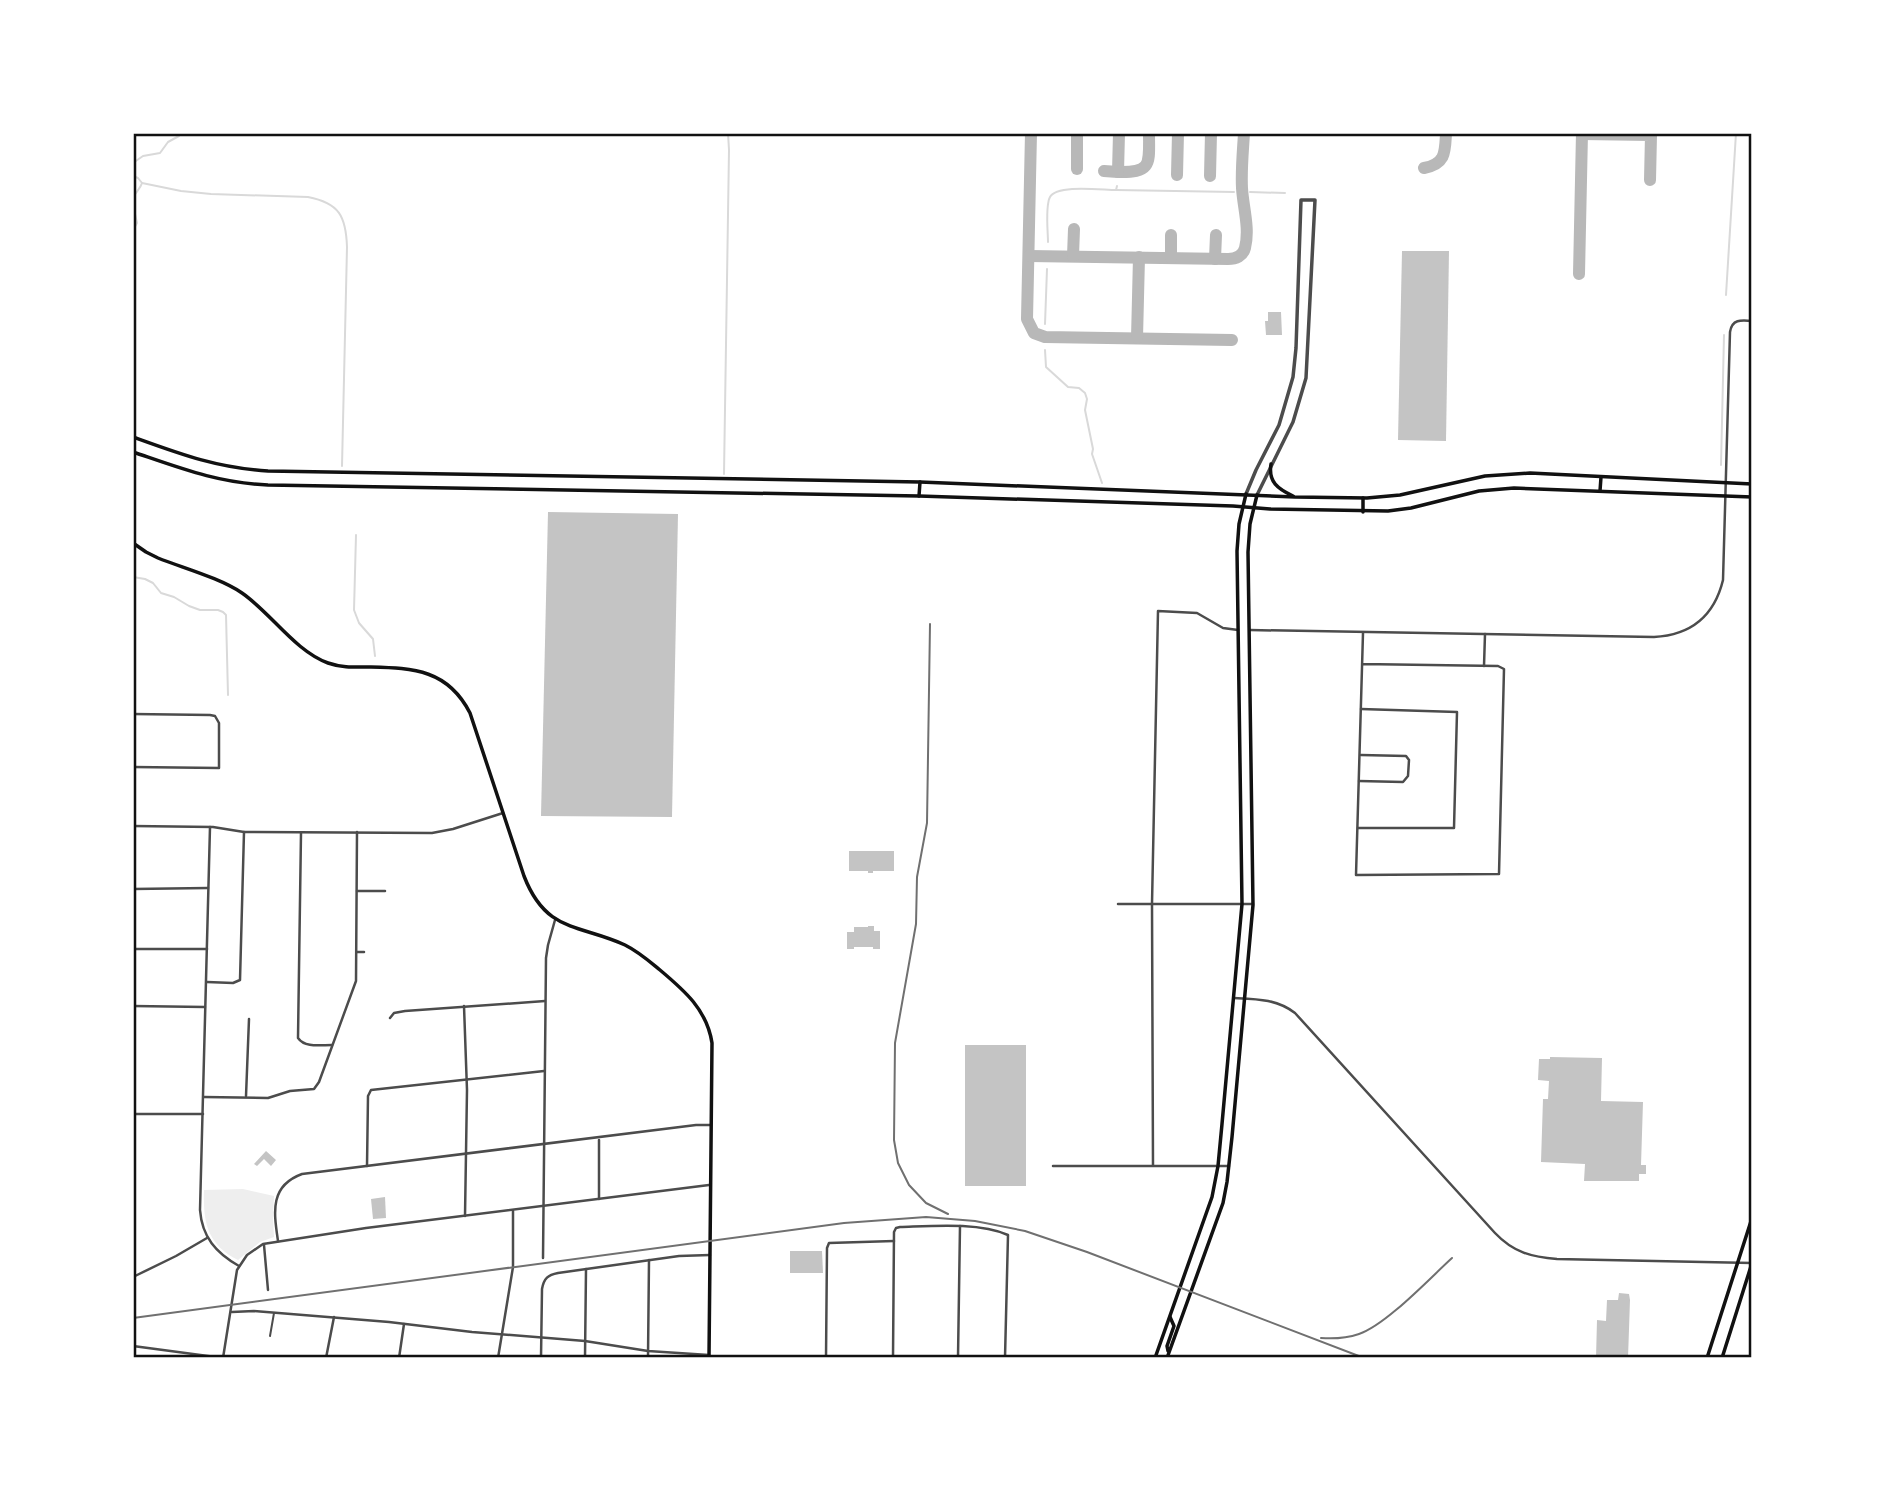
<svg xmlns="http://www.w3.org/2000/svg" width="1885" height="1491" font-family="Signika,sans-serif">
<style>
.green{fill:#eee}
.lines{fill:none;stroke-linecap:round;stroke-linejoin:round}
.stream{stroke:#d9d9d9;stroke-width:2}
.taxiway{stroke:#b8b8b8;stroke-width:12}
.building{fill:#c4c4c4}
.service{stroke:#4c4c4c;stroke-width:2}
.minor{stroke:#4c4c4c;stroke-width:2.5}
.tertiary{stroke:#4c4c4c;stroke-width:3.5}
.secondary{stroke:#111;stroke-width:3.5}
.rail{stroke:#707070;stroke-width:2}
.neatline{fill:none;stroke:#111;stroke-width:2.5}
</style>
<rect width="100%" height="100%" fill="#fff"/>
<path class="green" d="M243,1189L274,1196L273,1218L274,1237L260,1242L238,1260C207,1244 203,1222 204,1190Z"/>
<g class="lines">
<g class="stream">
<polyline points="133,163 143,156 160,153 168,142 179,136 180,133"/>
<path d="M133,176L138,178L142,183C140,190 135,192 133,198"/>
<path d="M142,183L181,191L211,194L308,197C339,203 346,216 347,247L342,466"/>
<polyline points="1116,190 1234,192"/>
<polyline points="1250,192 1285,193"/>
<polyline points="133,205 137,223 133,230"/>
<path d="M1048,242C1048,232 1045,206 1050,197C1057,184 1102,190 1116,190L1117,186"/>
<polyline points="1726,295 1736,133"/>
<polyline points="1045,324 1047,269"/>
<polyline points="1045,350 1046,367 1068,387 1079,388 1085,393 1087,399 1085,410 1093,449 1092,454 1102,483"/>
<polyline points="1721,465 1724,335"/>
<polyline points="724,474 729,150 728,133"/>
<polyline points="356,535 354,610 359,623 373,639 375,656"/>
<polyline points="133,577 145,579 153,583 161,593 174,597 189,606 200,610 218,610 223,612 226,615 228,695"/>
</g>
<g class="taxiway">
<polyline points="1031,133 1027,319 1034,333 1045,337 1232,340"/>
<path d="M1119,133L1118,172C1153,173 1149,163 1149,133"/>
<polyline points="1582,134 1651,135 1650,180"/>
<path d="M1424,168C1446,164 1445,152 1446,133"/>
<polyline points="1077,169 1077,133"/>
<polyline points="1104,171 1118,172"/>
<polyline points="1177,175 1178,133"/>
<polyline points="1210,176 1211,133"/>
<path d="M1029,256L1228,259C1236,259 1243,256 1245,248C1250,228 1243,207 1242,188C1241,170 1243,151 1244,133"/>
<polyline points="1073,256 1074,229"/>
<polyline points="1171,258 1171,235"/>
<polyline points="1215,259 1216,235"/>
<polyline points="1579,274 1582,133"/>
<polyline points="1137,338 1139,257"/>
</g>
</g>
<g class="building">
<polygon points="1402,251 1449,251 1446,441 1398,440"/>
<polygon points="1268,312 1281,312 1282,335 1266,335 1265,321 1268,321"/>
<polygon points="548,512 678,514 672,817 541,816"/>
<polygon points="849,851 894,851 894,871 873,871 873,873 868,873 868,871 849,871"/>
<polygon points="868,926 874,926 874,931 880,931 880,949 873,949 873,947 854,947 854,949 847,949 847,932 854,932 854,927 868,927"/>
<rect x="965" y="1045" width="61" height="141"/>
<polygon points="1550,1057 1602,1058 1601,1101 1643,1102 1641,1165 1646,1165 1646,1174 1639,1174 1639,1181 1584,1181 1585,1164 1541,1162 1543,1099 1548,1099 1549,1081 1538,1080 1539,1059 1550,1059"/>
<polygon points="266,1151 276,1160 271,1166 264,1159 257,1166 254,1164"/>
<polygon points="385,1197 386,1218 373,1219 371,1199"/>
<polygon points="790,1251 822,1251 823,1273 790,1273"/>
<polygon points="1619,1293 1629,1294 1630,1300 1628,1358 1596,1358 1597,1320 1606,1321 1607,1300 1618,1300"/>
</g>
<g class="lines">
<polyline class="service" points="270,1336 274,1313"/>
<g class="minor">
<path d="M1250,630L1654,637C1691,635 1714,617 1723,580L1730,332C1732,319 1741,320 1752,321"/>
<polyline points="1362,664 1498,666 1504,669 1499,874 1356,875 1363,633"/>
<polyline points="1484,666 1485,634"/>
<polyline points="133,714 210,715 215,716 219,723 219,768 133,767"/>
<polyline points="1359,781 1403,782 1408,776 1409,760 1406,756 1361,755"/>
<polyline points="133,826 213,827 244,832 432,833 453,829 503,813"/>
<path d="M210,827L200,1210C202,1237 216,1253 239,1266"/>
<polyline points="1358,828 1454,828 1457,712 1361,709"/>
<path d="M301,833L298,1038C305,1048 320,1045 332,1045"/>
<polyline points="133,889 208,888"/>
<polyline points="357,891 385,891"/>
<polyline points="1118,904 1253,904"/>
<polyline points="133,949 207,949"/>
<polyline points="357,952 364,952"/>
<polyline points="207,982 233,983 240,980 244,832"/>
<path d="M1234,998C1257,999 1277,999 1295,1013L1495,1233C1513,1252 1531,1257 1557,1259L1752,1263"/>
<polyline points="133,1006 205,1007"/>
<polyline points="464,1006 467,1090 465,1216"/>
<polyline points="390,1018 394,1013 405,1011 545,1001"/>
<polyline points="246,1096 249,1019"/>
<polyline points="204,1097 268,1098 290,1091 314,1089 319,1082 356,981 357,832"/>
<polyline points="133,1114 203,1114"/>
<polyline points="599,1140 599,1199"/>
<polyline points="1153,1165 1152,904 1158,611 1197,613 1223,628 1238,630"/>
<polyline points="367,1166 368,1096 371,1090 544,1071"/>
<polyline points="1053,1166 1229,1166"/>
<path d="M278,1241C274,1213 269,1186 302,1174L696,1125H710"/>
<polyline points="264,1245 268,1290"/>
<polyline points="543,1258 546,958 548,945 555,920"/>
<polyline points="133,1277 176,1256 207,1238"/>
<polyline points="232,1312 254,1311 389,1322 472,1332 585,1341 648,1351 709,1355"/>
<polyline points="133,1346 223,1358"/>
<polyline points="223,1358 237,1270 247,1255 263,1244 366,1228 709,1185"/>
<polyline points="326,1358 334,1317"/>
<polyline points="399,1358 404,1324"/>
<polyline points="498,1358 513,1267 513,1211"/>
<path d="M541,1358L542,1289C544,1278 548,1275 558,1273L679,1256L710,1255"/>
<polyline points="585,1358 586,1269"/>
<polyline points="648,1358 649,1260"/>
<polyline points="826,1358 827,1248 829,1243 894,1241"/>
<path d="M893,1358L894,1232L896,1228L900,1227C932,1226 979,1222 1008,1235L1005,1358"/>
<polyline points="958,1358 960,1226"/>
</g>
<polyline class="tertiary" points="1246,494 1256,470 1279,425 1293,377 1296,348 1301,200 1315,200 1306,378 1293,422 1257,495"/>
<g class="secondary">
<path d="M133,437C180,454 217,468 268,471L920,482L1295,497L1367,498L1400,495L1485,476L1530,473L1752,484"/>
<path d="M133,452C180,468 218,483 268,485L919,496L1233,506L1270,509L1388,511L1411,508L1479,491L1514,488L1752,497"/>
<path d="M1271,464C1268,482 1278,489 1293,496"/>
<polyline points="1600,491 1601,477"/>
<polyline points="919,496 920,482"/>
<polyline points="1363,512 1363,498"/>
<path d="M133,543L146,552L158,558C183,568 220,578 242,593C271,613 295,651 328,663C342,668 356,667 371,667C414,668 448,670 470,713L524,876C546,933 579,924 625,945C639,952 649,961 660,970C685,991 707,1010 712,1043L709,1358"/>
<polyline points="1168,1351 1167,1346 1174,1326 1170,1317"/>
<polyline points="1155,1358 1212,1197 1218,1166 1222,1124 1242,904 1237,551 1239,524 1246,494"/>
<polyline points="1167,1358 1223,1203 1227,1182 1232,1137 1253,905 1248,552 1250,524 1257,495"/>
<polyline points="1707,1358 1752,1218"/>
<polyline points="1722,1358 1752,1263"/>
</g>
<g class="rail">
<polyline points="930,624 927,823 917,877 916,924 895,1043 894,1140 898,1163 909,1185 926,1203 948,1214"/>
<polyline points="133,1318 844,1223 926,1217 975,1221 1025,1231 1087,1252 1364,1358"/>
<path d="M1321,1338C1334,1339 1347,1338 1359,1334C1386,1325 1430,1278 1452,1258"/>
</g>
</g>
<rect width="1885" height="1491" fill="none" stroke="#ffffff" stroke-width="270"/>
<rect x="135" y="135" width="1615" height="1221" class="neatline"/>
</svg>
